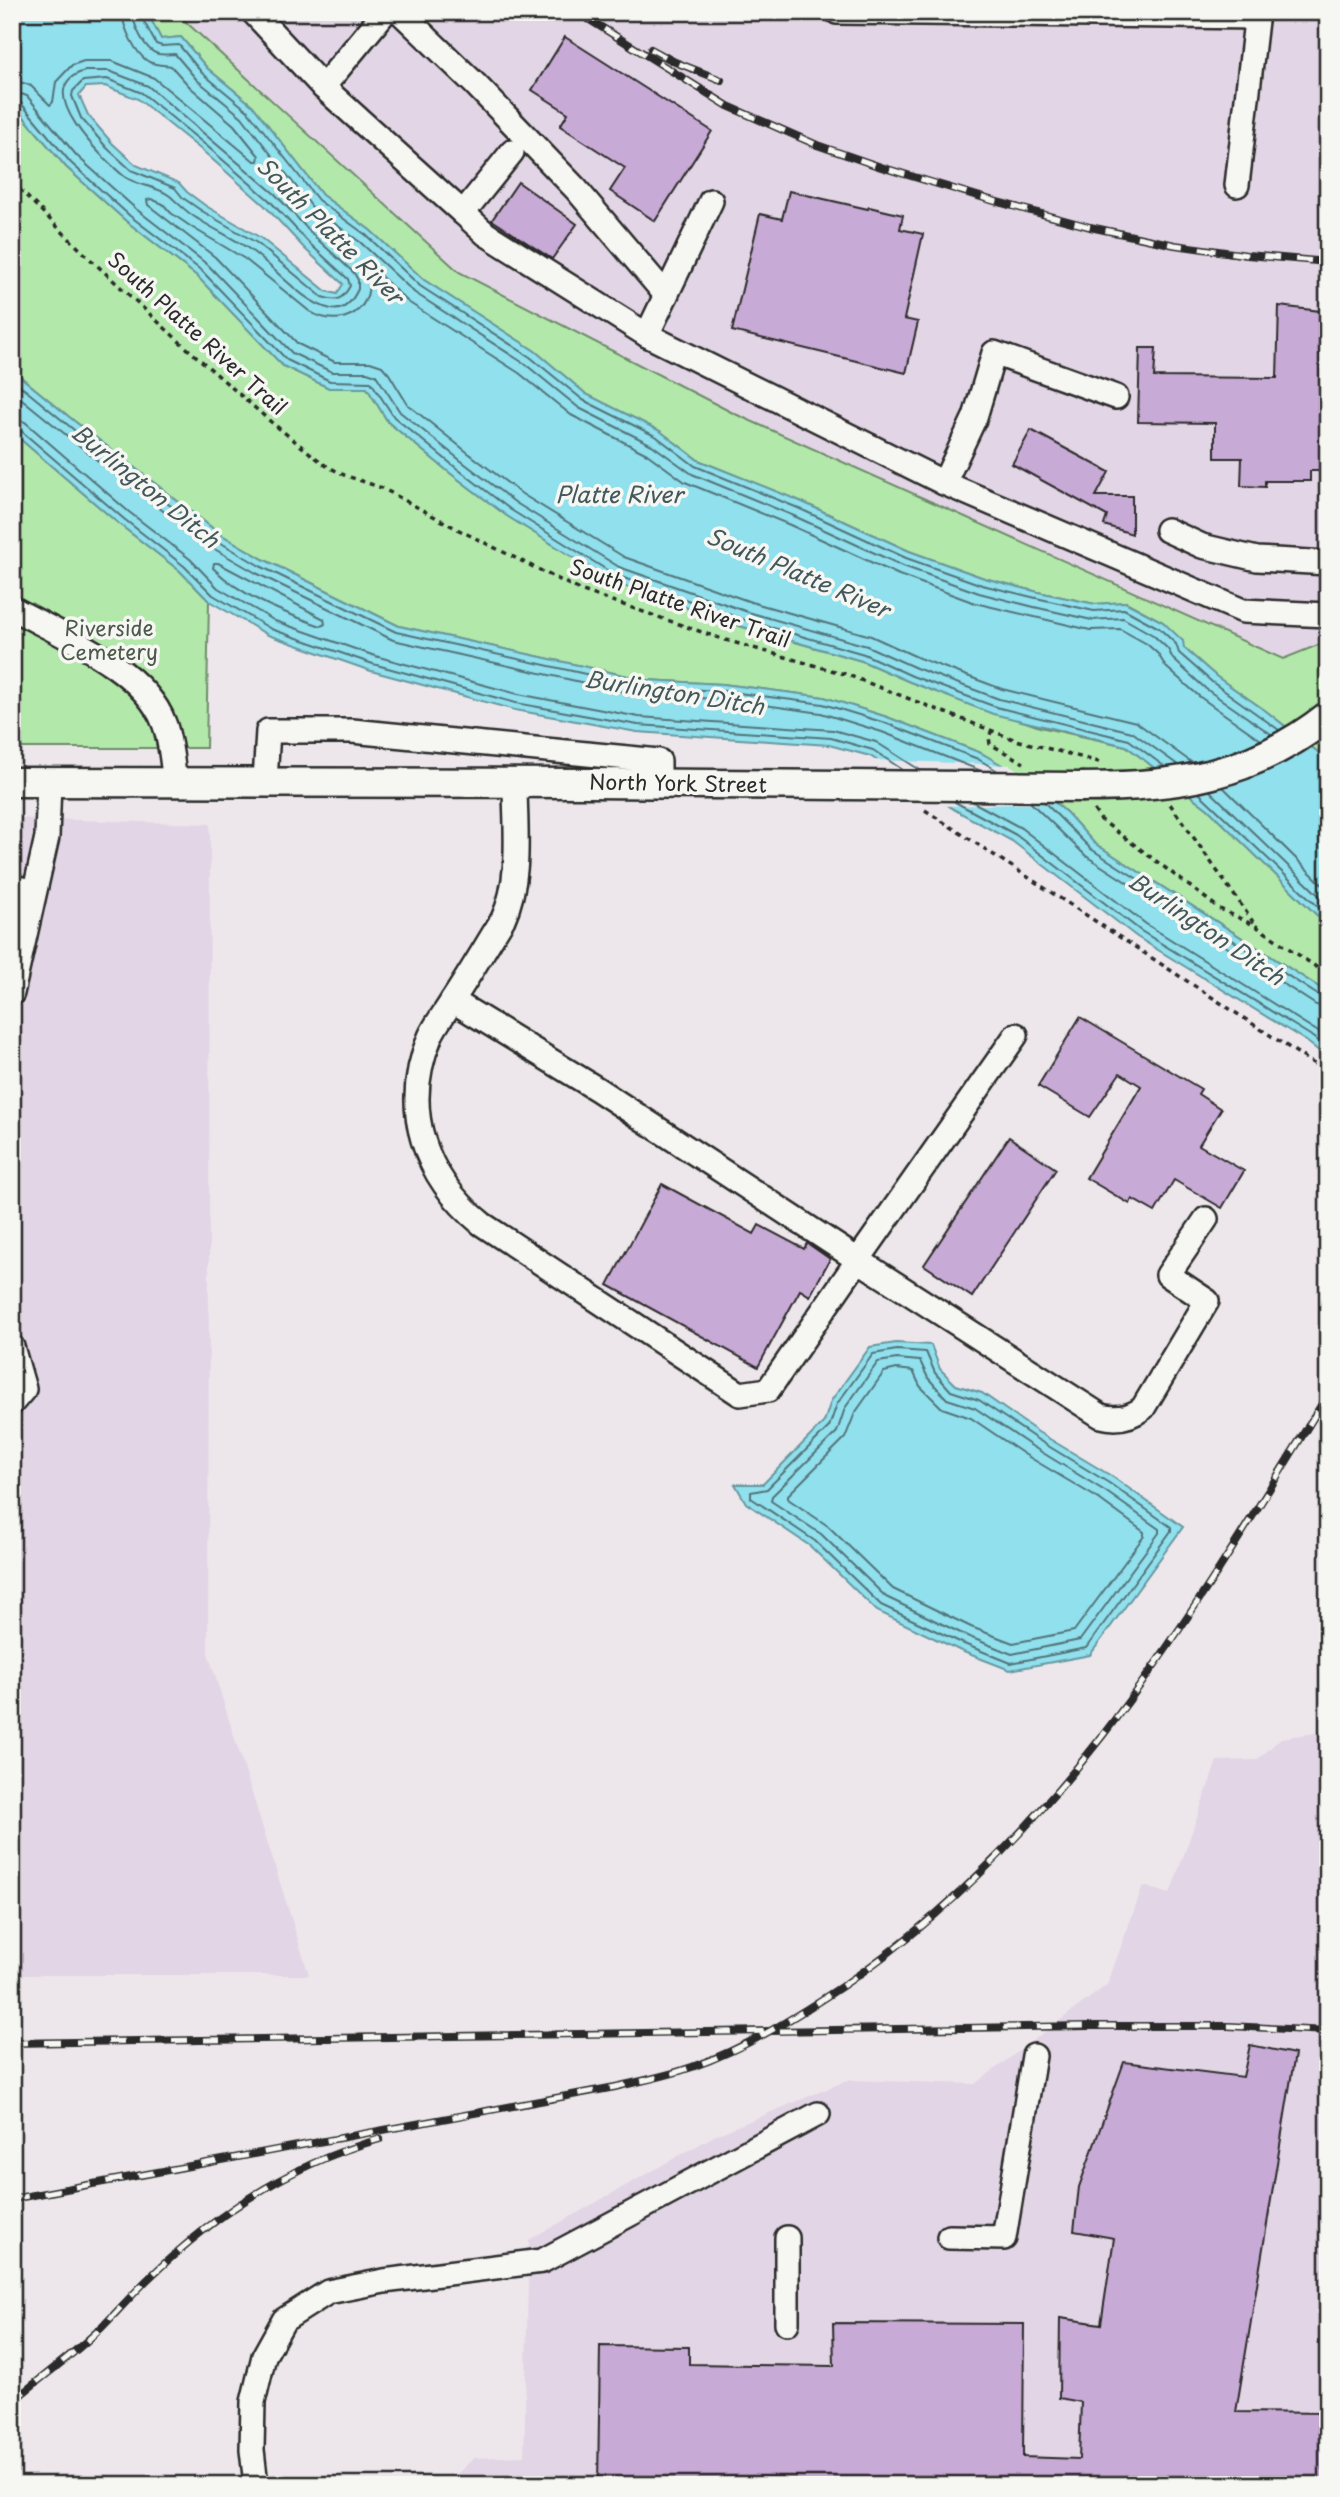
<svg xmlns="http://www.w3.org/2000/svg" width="1340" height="2497" font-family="'Playpen Sans',sans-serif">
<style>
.built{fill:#e2d5e5}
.green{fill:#b2e8aa;stroke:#6e8a6a;stroke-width:2}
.water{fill:#90e0ed;stroke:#68989f;stroke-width:2;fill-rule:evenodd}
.pier{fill:#ede7ec}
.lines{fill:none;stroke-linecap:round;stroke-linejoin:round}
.shore{stroke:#537379;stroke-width:2}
.building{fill:#c8aad6;stroke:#2b2b2b;stroke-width:2}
.minor-casing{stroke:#2b2b2b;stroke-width:28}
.major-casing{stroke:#2b2b2b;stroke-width:33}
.path{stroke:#2b2b2b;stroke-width:3.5;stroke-dasharray:5 5;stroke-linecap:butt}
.minor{stroke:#f6f6f2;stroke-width:23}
.major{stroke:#f6f6f2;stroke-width:28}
.rail-casing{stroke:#2b2b2b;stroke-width:8}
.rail{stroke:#f6f6f2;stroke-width:5;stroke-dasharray:16;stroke-linecap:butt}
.major-bridge-casing{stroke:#2b2b2b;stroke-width:33;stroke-linecap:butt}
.major-bridge{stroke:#f6f6f2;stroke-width:28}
.labels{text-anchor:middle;stroke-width:7;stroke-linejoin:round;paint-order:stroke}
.street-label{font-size:21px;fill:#2b2b2b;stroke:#f6f6f2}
.park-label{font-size:21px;fill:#4d5a4b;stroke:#f6f6f2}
.water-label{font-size:23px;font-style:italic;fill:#44585c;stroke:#f6f6f2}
</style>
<rect width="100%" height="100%" fill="#ede7ec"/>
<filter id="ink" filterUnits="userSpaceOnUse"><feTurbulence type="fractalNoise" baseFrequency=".0143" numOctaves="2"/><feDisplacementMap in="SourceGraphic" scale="14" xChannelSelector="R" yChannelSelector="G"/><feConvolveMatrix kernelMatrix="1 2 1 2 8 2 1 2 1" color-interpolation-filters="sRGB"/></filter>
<g filter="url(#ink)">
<g class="built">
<polygon points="175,12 1328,12 1328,641 1284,660 733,413 459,272"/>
<polygon points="12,818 210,824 208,1653 309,1975 12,1975"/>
<polygon points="1328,1731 1328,2485 445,2485 474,2458 524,2456 529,2240 716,2135 848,2080 975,2084 1107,1985 1143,1886 1170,1894 1217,1761 1257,1760 1281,1738"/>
</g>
<g class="green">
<polygon points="147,12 175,12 459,272 733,413 1283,659 1328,641 1328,760 1266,711 1217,677 1184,648 1163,622 1126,602 1095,604 1038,592 984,578 909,551 800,501 698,460 660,431 586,394 535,351 424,280 370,230 322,195 253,106 207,68 181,37 161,39"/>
<polygon points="12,103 66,167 126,221 197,276 283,366 329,388 367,388 388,422 450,473 507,516 613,582 743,627 862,661 910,682 1040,727 1126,746 1208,809 1328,926 1328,993 1094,843 1067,813 1036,786 981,753 887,717 824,697 723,684 646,680 399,626 263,559 220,534 73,420 22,378 12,364"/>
<polygon points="12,432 119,524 180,571 209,601 206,748 12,748"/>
</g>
<g class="water">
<path d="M12,12H147L161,39L181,37L207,68L253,106L322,195L370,230L424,280L535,351L586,394L660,431L698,460L800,501L909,551L984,578L1038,592L1095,604L1125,602L1163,622L1183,641L1184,648L1217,677L1266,711L1328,760V926L1208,809L1126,746L993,714L910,682L862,661L743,627L613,582L507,516L450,473L388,422L367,388H329L283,366L197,276L126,221L66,167L12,103ZM105,86L138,99L204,152L264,205L305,249L343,284L337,294L326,291L261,238L206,206L187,192L179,183L136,165L112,143L88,115L79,95L86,87Z"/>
<polygon points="12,364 22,378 73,420 220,534 263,559 399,626 646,680 723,684 824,697 887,717 981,753 1009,769 1036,786 1067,813 1094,843 1328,993 1328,1058 1306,1041 1137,937 1012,841 955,810 870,756 829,745 637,732 515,710 371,671 268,635 209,601 180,571 119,524 12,432"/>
<polygon points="896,1343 931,1345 940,1369 956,1385 982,1393 1038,1432 1113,1477 1183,1527 1090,1655 1010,1670 961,1651 877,1611 810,1546 746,1503 735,1484 763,1484 824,1422 831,1401 870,1347"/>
</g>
<polygon class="pier" points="872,760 1010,765 1038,783 1060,803 942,806 889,774"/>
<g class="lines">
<g class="shore">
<path d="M133,12C133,25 145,51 158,54C164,55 170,54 175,54L197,80L242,117L312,207L360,242L415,293L525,364L579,408L652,445L692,474L794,516L903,566L979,593L1034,607L1092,620L1123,618L1153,635L1168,649L1173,659L1206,689L1271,734"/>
<polyline points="141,12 142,18 156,44 162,46 179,45 202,73 248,111 318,200 366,235 420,286 530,357 583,400 657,437 695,466 798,508 906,558 982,585 1036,598 1094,611 1124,609 1159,628 1176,644 1179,653 1212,682 1279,730"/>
<path d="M85,71H109L148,86L275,194L316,238L354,273L358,280V289C353,300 345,312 331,309C302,303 274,266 249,249C233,238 215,230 198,219C187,213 179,204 170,196C157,186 138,186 125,177C104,160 27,87 85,71Z"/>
<path d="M107,79L142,93L208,147L269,200L310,244L348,279L350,286C342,300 337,302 322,297L257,243L202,211L183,198L175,188L131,170L107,148L81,118L72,96L73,91L83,81Z"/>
<path d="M12,80L30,85L50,105L53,102L56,82L72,65L84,61H112L154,78L254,161H258L259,156L234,125L190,87L171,66C164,65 156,65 149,62C135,54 123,27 122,12"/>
<polyline points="12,91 27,96 77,156 136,209 208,265 292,353 332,372 367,372 376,375 400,412 460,460 516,503 619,567 748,612 867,646 916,668 999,699 1132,732 1178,765"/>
<polyline points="12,100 20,102 71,163 130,216 202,271 287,360 330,381 371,382 394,417 455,467 511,510 615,575 745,620 864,654 912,676 996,707 1129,740 1165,767"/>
<polyline points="12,376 18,384 118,466 216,540 260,566 396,632 644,687 723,691 823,704 885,723 978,759 998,771"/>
<polyline points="12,391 113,473 211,547 256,573 393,640 643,696 722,699 821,713 882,732 979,770"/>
<polyline points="12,418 25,422 129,512 190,559 218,588 275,621 375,656 518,694 639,717 833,730 876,742 920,770"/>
<polyline points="12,427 19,429 124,519 184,566 213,595 271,629 373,664 516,703 638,725 831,738 873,750 903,770"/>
<path d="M214,563H218L324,619L325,624L321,626C284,613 242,597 213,568Z"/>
<path d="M1191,762L1136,722L1002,689L919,658L871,636L751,602L624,557L522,494L467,452L408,405L389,374L382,366L370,362H335L298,344L215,257L148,205L147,200L151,199L163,204L171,213L193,228L245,259L309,311C342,332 379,308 366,270L371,267L408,302L519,373L571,415L647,454L685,482L790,525L899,575L975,603L1090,630L1120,629L1147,644L1158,654L1166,667L1200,697L1261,740"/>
<polyline points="1223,787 1328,890"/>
<polyline points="1210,791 1328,904"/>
<polyline points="1199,793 1328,916"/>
<polyline points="955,802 1016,835 1141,931 1310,1035 1328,1049"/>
<polyline points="973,802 1021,828 1146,924 1328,1038"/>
<polyline points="1030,802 1086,856 1316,1005 1328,1007"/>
<polyline points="1044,802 1091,849 1321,997 1328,999"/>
<polygon points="897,1350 926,1352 935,1373 951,1391 979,1400 1035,1438 1109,1483 1171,1527 1171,1531 1086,1648 1011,1663 964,1644 881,1605 815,1541 751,1498 751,1492 767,1489 829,1427 837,1404 873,1354"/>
<polygon points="897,1359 920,1361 928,1378 947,1399 975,1408 1030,1445 1105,1491 1159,1529 1159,1533 1080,1640 1012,1654 967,1636 886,1597 821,1534 771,1501 772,1496 837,1432 845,1408 878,1362"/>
<polygon points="897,1369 913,1371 920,1386 942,1408 971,1418 1024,1454 1099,1499 1144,1532 1144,1536 1074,1631 1013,1643 971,1627 893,1589 828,1526 788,1499 788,1495 845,1438 855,1413 884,1372"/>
</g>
</g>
<g class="building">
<polygon points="565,37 712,131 655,221 610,191 625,168 560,126 568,113 532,90"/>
<polygon points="518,182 577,224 552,259 492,220"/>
<polygon points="789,191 868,209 869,207 903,215 900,229 923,234 904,319 918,322 906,373 732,331 760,214 782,219"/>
<polygon points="1279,306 1328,312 1328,471 1310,471 1310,481 1265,481 1265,487 1241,486 1242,458 1215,458 1215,423 1138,422 1140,348 1156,348 1154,377 1277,378"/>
<polygon points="1031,430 1109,472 1096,496 1132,496 1132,534 1104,525 1107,516 1012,464"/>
<polygon points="1080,1017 1201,1089 1198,1094 1221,1109 1199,1145 1244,1171 1222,1208 1174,1180 1155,1212 1132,1199 1130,1204 1086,1178 1141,1086 1120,1073 1090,1117 1038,1086"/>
<polygon points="1009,1137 1056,1169 972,1297 924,1265"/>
<polygon points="662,1184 754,1234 759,1225 804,1249 807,1243 830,1259 810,1296 800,1290 758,1367 608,1285"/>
<polygon points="1250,2045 1295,2054 1236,2412 1328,2413 1328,2485 598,2485 600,2346 689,2347 689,2364 834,2366 833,2323 1024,2324 1023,2457 1079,2459 1081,2402 1059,2398 1060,2318 1101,2324 1114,2238 1074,2231 1079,2187 1124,2062 1243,2077"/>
</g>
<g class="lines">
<g class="minor-casing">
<g id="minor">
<polyline points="253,12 323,87"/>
<polyline points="385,12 323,87 463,213 512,152"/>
<polyline points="400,12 475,84 576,189 666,295"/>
<polyline points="837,12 1257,17"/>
<polyline points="1237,185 1257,12"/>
<polyline points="463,213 486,234 647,335 944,483"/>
<polyline points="647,335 711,201"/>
<polyline points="1116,397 994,353 975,417 944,483 1243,611 1328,615"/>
<polyline points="1167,530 1202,546 1257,559 1328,563"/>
<path d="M12,608C61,635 144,669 164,723C171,741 172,763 175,782"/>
<polyline points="265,781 268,731 352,731 659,761 659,784"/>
<polyline points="12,887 34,891"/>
<polyline points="12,993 47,837 49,782"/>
<path d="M453,1001L597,1089L858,1260L768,1390L740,1394L482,1224C424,1177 400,1109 430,1037C435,1025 445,1013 452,1001C470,974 486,946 503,919C522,878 515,827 515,783"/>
<path d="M1016,1035L858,1260L1101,1416C1116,1420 1130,1418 1143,1408L1207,1301L1168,1275L1206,1219"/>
<polyline points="12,1347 24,1389 12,1403"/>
<polyline points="949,2237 1004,2238 1034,2056"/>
<polyline points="787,2238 787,2323"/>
<polyline points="256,2485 252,2450 253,2402 264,2356 284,2320 328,2292 384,2281 542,2261 818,2114"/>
</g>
</g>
<g class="major-casing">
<polyline id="major" points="12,782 591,783 1081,787"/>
</g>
<g class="path">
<polyline points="12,182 89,258 180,342 271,422 325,465 344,475 382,488 461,531 580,590 722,639 845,674 1016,740 1099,762"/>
<polyline points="992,730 989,737 990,744 1024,763"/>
<polyline points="1170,804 1256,926"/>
<polyline points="925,810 1328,1073"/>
<polyline points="1094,810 1100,819 1220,909 1256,926 1328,975"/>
</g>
<use href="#minor" class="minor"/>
<use href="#major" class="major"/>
<g class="rail-casing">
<g id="rail">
<polyline points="577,12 728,106 817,145 881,167 994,201 1090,227 1175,245 1247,255 1328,262"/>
<polyline points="651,49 675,62 721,80"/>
<polyline points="12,2043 1090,2026 1228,2026 1328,2031"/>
<path d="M12,2199L615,2087C641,2081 667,2076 692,2067C746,2048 794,2018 841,1987C1063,1837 1191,1616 1328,1394"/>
<path d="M12,2402C42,2377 74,2354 102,2327C117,2312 131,2296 146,2281C212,2216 290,2164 380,2139"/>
</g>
</g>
<use href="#rail" class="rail"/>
<g class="major-bridge-casing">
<path id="major-bridge" d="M1081,787C1176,787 1251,777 1328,716"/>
</g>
<use href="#major-bridge" class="major-bridge"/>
</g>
</g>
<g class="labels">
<g class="street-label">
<text transform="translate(197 334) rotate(42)" y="7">South Platte River Trail</text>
<text transform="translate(680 604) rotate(19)" y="7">South Platte River Trail</text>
<text transform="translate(678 784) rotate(1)" y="7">North York Street</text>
</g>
<g class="park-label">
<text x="109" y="636">Riverside<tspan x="109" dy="24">Cemetery</tspan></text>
</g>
<g class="water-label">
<text transform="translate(330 231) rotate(45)" y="8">South Platte River</text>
<text transform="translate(145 486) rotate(39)" y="8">Burlington Ditch</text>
<text x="619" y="503">Platte River</text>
<text transform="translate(798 573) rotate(23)" y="8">South Platte River</text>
<text transform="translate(674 693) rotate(9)" y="8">Burlington Ditch</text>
<text transform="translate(1206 929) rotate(34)" y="8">Burlington Ditch</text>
</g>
</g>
<rect width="1340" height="2497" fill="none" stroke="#f6f6f2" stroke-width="42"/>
<rect x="21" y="21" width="1298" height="2455" fill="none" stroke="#2b2b2b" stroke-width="2.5" filter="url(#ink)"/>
</svg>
